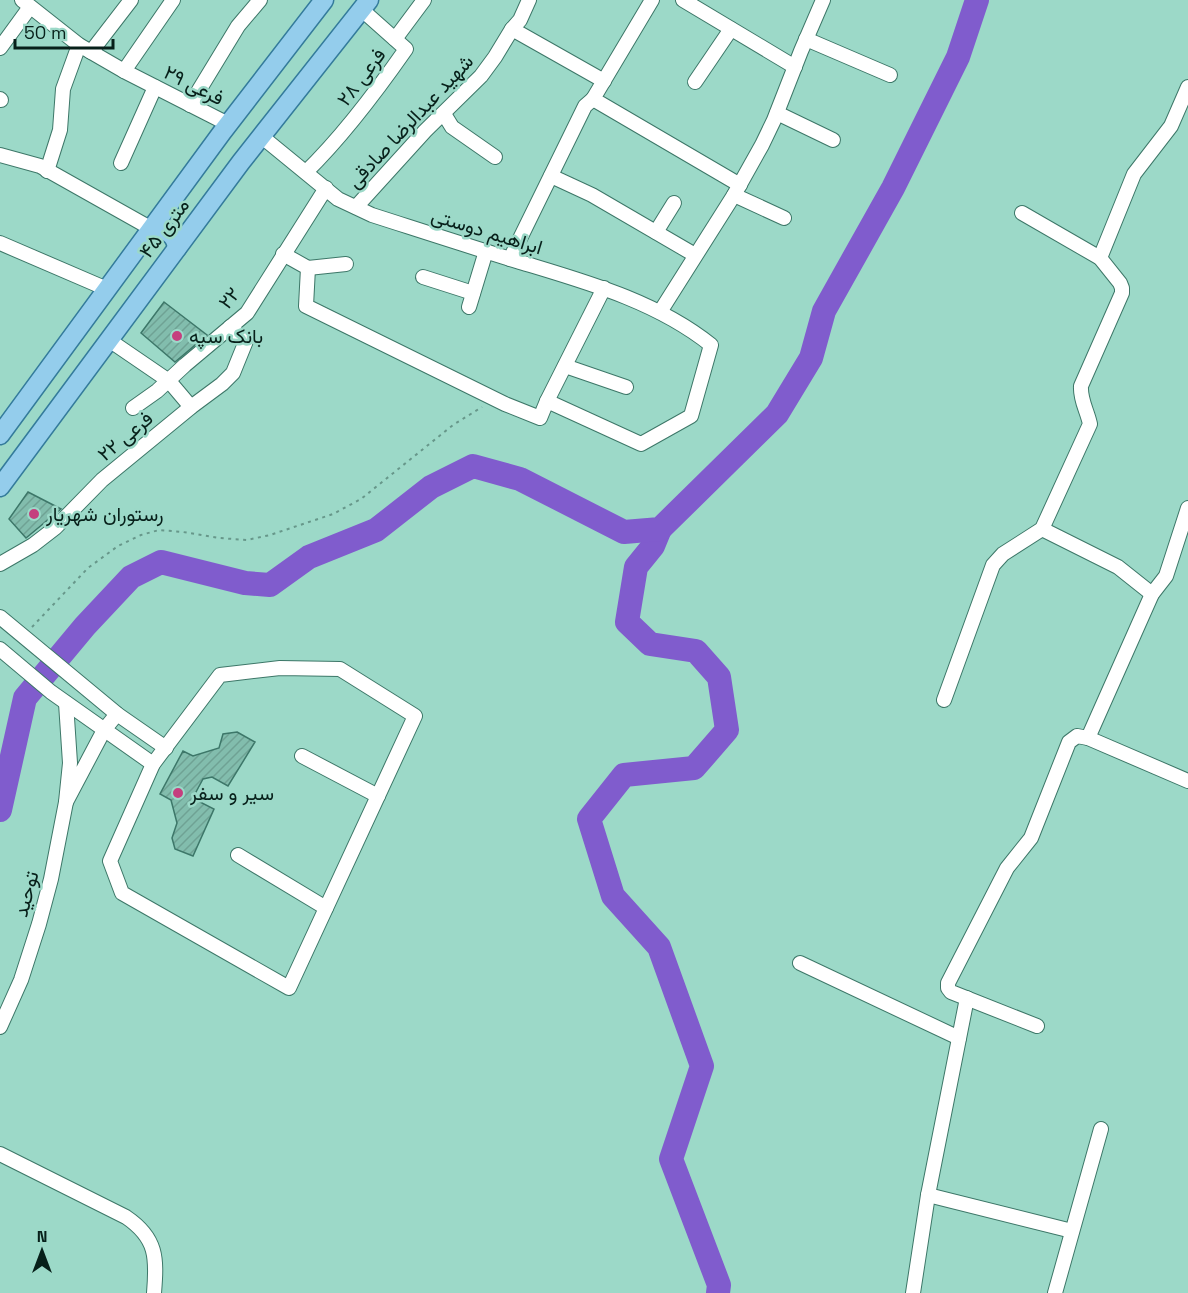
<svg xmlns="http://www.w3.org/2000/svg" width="1188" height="1293" font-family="'Space Grotesk',Vazirmatn,sans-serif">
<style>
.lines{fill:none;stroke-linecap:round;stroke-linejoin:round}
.river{stroke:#805ccd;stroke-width:24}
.building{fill:url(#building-hatch);stroke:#3d7769;stroke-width:1.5}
.minor-casing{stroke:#3d7768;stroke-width:16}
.major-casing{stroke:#347b9b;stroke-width:21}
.path{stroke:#67978a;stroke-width:2;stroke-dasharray:3 4.5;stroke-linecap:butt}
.minor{stroke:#fff;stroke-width:14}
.major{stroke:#94cdec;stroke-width:18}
.poi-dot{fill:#c53f7e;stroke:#9cd9c8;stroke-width:2}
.labels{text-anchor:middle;stroke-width:5;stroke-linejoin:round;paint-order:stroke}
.street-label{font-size:20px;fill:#07201a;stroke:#9cd9c8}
.poi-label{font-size:20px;fill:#07201a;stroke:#9cd9c8;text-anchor:start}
</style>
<defs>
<pattern id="building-hatch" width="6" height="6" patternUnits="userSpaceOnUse" patternTransform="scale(1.5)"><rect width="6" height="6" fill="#82bdad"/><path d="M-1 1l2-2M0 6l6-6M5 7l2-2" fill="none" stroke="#6fa294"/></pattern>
</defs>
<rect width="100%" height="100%" fill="#9cd9c8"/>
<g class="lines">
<g class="river">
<polyline points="660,529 653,546 636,567 627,622 650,644 696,651 719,677 727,730 694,768 624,775 589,819 613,896 659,947 702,1066 671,1159 719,1285 718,1293"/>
<polyline points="0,810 25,698 85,626 131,577 161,562 245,583 270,585 309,557 376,530 431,487 473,466 520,479 624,532 660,529 777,414 811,358 824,311 893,188 958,57 977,0"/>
</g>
</g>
<g class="building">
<polygon points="164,302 207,335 175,362 141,333"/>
<polygon points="28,492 61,509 26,538 9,519"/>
<polygon points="237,732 255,742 228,786 212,777 203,779 196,792 198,801 214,809 193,856 175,849 172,838 177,823 171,800 160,794 183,751 193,756 219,748 223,734"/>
</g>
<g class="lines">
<g class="minor-casing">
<g id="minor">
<polyline points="22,0 79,45 124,71 228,124"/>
<polyline points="652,0 593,99 740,185"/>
<polyline points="683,0 795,67"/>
<polyline points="512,29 604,81"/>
<polyline points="395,39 424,0"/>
<polyline points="806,39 890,75"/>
<polyline points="0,48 30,7"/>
<polyline points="91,52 131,0"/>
<polyline points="124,71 173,0"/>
<polyline points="695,82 731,29"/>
<polyline points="0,99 1,100"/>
<polyline points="190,105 238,26 260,0"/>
<polyline points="777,113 833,140"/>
<polyline points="444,114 452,127 495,157"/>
<path d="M261,136L338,199L372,215C422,231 471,247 520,262C586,282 656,301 711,345L691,416L641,444L547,401L540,418L505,404L306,306L308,268L283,254"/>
<polyline points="0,155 40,166 152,229"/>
<polyline points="121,163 155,87"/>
<polyline points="47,171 60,130 63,89 79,45"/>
<path d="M306,172C344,135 376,92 406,49L361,9"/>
<polyline points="551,176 592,195 695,255"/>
<polyline points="734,195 784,218"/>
<polyline points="356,207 425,131 481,76 495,57 512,29 520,20 529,0"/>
<polyline points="656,232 674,203"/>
<polyline points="0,243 107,289"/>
<polyline points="1100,258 1134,174 1171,126 1188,87"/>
<polyline points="510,259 585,106 593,99"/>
<polyline points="308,268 346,264"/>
<polyline points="423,277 473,293"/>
<polyline points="469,307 486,251"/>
<polyline points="660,312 734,195 762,145 774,120 801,51 823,0"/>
<polyline points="109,340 169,381 191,407"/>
<polyline points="565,366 626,387"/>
<polyline points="547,401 604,288"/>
<polyline points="133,408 157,391 185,365 247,313 326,188"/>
<polyline points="1042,529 1118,567 1152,594"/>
<polyline points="0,564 33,545 55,528 102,480 191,407 222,384 233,373 246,341 230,327"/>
<polyline points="0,617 117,714 166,748"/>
<polyline points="0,649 51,692 153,764"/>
<polygon points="280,668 340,669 415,716 289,988 122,893 110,861 153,764 220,675"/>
<path d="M944,700L993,565L1003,554L1042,529L1090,424C1087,410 1080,400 1081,386L1122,293V288L1120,283L1100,258L1022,213"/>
<polyline points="66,703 70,763 66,802 104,730 117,714"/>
<polyline points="1088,738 1152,594 1166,576 1188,508"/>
<polyline points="302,756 378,796"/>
<polyline points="238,855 326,908"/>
<polyline points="800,963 959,1038"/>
<polyline points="1037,1026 951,992 948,988 948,983 1007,868 1031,838 1069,742 1077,736 1088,738 1188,781"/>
<polyline points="0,1027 21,980 39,924 51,879 66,802"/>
<path d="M0,1154L126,1217C157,1238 157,1258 154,1293"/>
<polyline points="928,1195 1072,1231"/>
<polyline points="913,1293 928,1195 967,998"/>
<polyline points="1055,1293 1101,1129"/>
</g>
</g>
<g class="major-casing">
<g id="major">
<path d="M152,229C166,230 175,233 177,248"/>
<polyline points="0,435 223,131 324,0"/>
<polyline points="0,487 241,162 369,0"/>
</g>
</g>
<polyline class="path" points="32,627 88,568 118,546 141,535 159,530 183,532 219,538 247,540 270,535 333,514 361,499 453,425 482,407"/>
<use href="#minor" class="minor"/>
<use href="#major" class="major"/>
</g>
<g class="poi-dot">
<circle cx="177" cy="336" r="6"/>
<circle cx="34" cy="514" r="6"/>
<circle cx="178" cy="793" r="6"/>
</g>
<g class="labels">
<g class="street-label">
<text transform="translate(361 77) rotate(-53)" y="7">فرعی ۲۸</text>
<text transform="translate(194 85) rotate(27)" y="7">فرعی ۲۹</text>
<text transform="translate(410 121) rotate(-47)" y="7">شهید عبدالرضا صادقی</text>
<text transform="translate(164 228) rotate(-53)" y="7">۴۵ متری</text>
<text transform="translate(487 231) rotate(17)" y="7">ابراهیم دوستی</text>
<text transform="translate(229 298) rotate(-50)" y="7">۲۲</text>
<text transform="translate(125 436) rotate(-40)" y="7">فرعی ۲۲</text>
<text transform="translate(26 894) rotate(-75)" y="7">توحید</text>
</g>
<g class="poi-label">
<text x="189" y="343">بانک سپه</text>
<text x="46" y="521">رستوران شهریار</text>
<text x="190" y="800">سیر و سفر</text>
</g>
</g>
<g transform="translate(42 1251)" stroke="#9cd9c8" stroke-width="4.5" paint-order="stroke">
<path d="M0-4.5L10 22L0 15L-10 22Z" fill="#07201a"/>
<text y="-9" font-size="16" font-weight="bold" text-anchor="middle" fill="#07201a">N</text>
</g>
<path d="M15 39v9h98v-9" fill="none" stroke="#07201a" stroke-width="3"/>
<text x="24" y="39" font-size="18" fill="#07201a" stroke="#9cd9c8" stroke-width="4.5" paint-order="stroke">50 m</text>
</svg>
